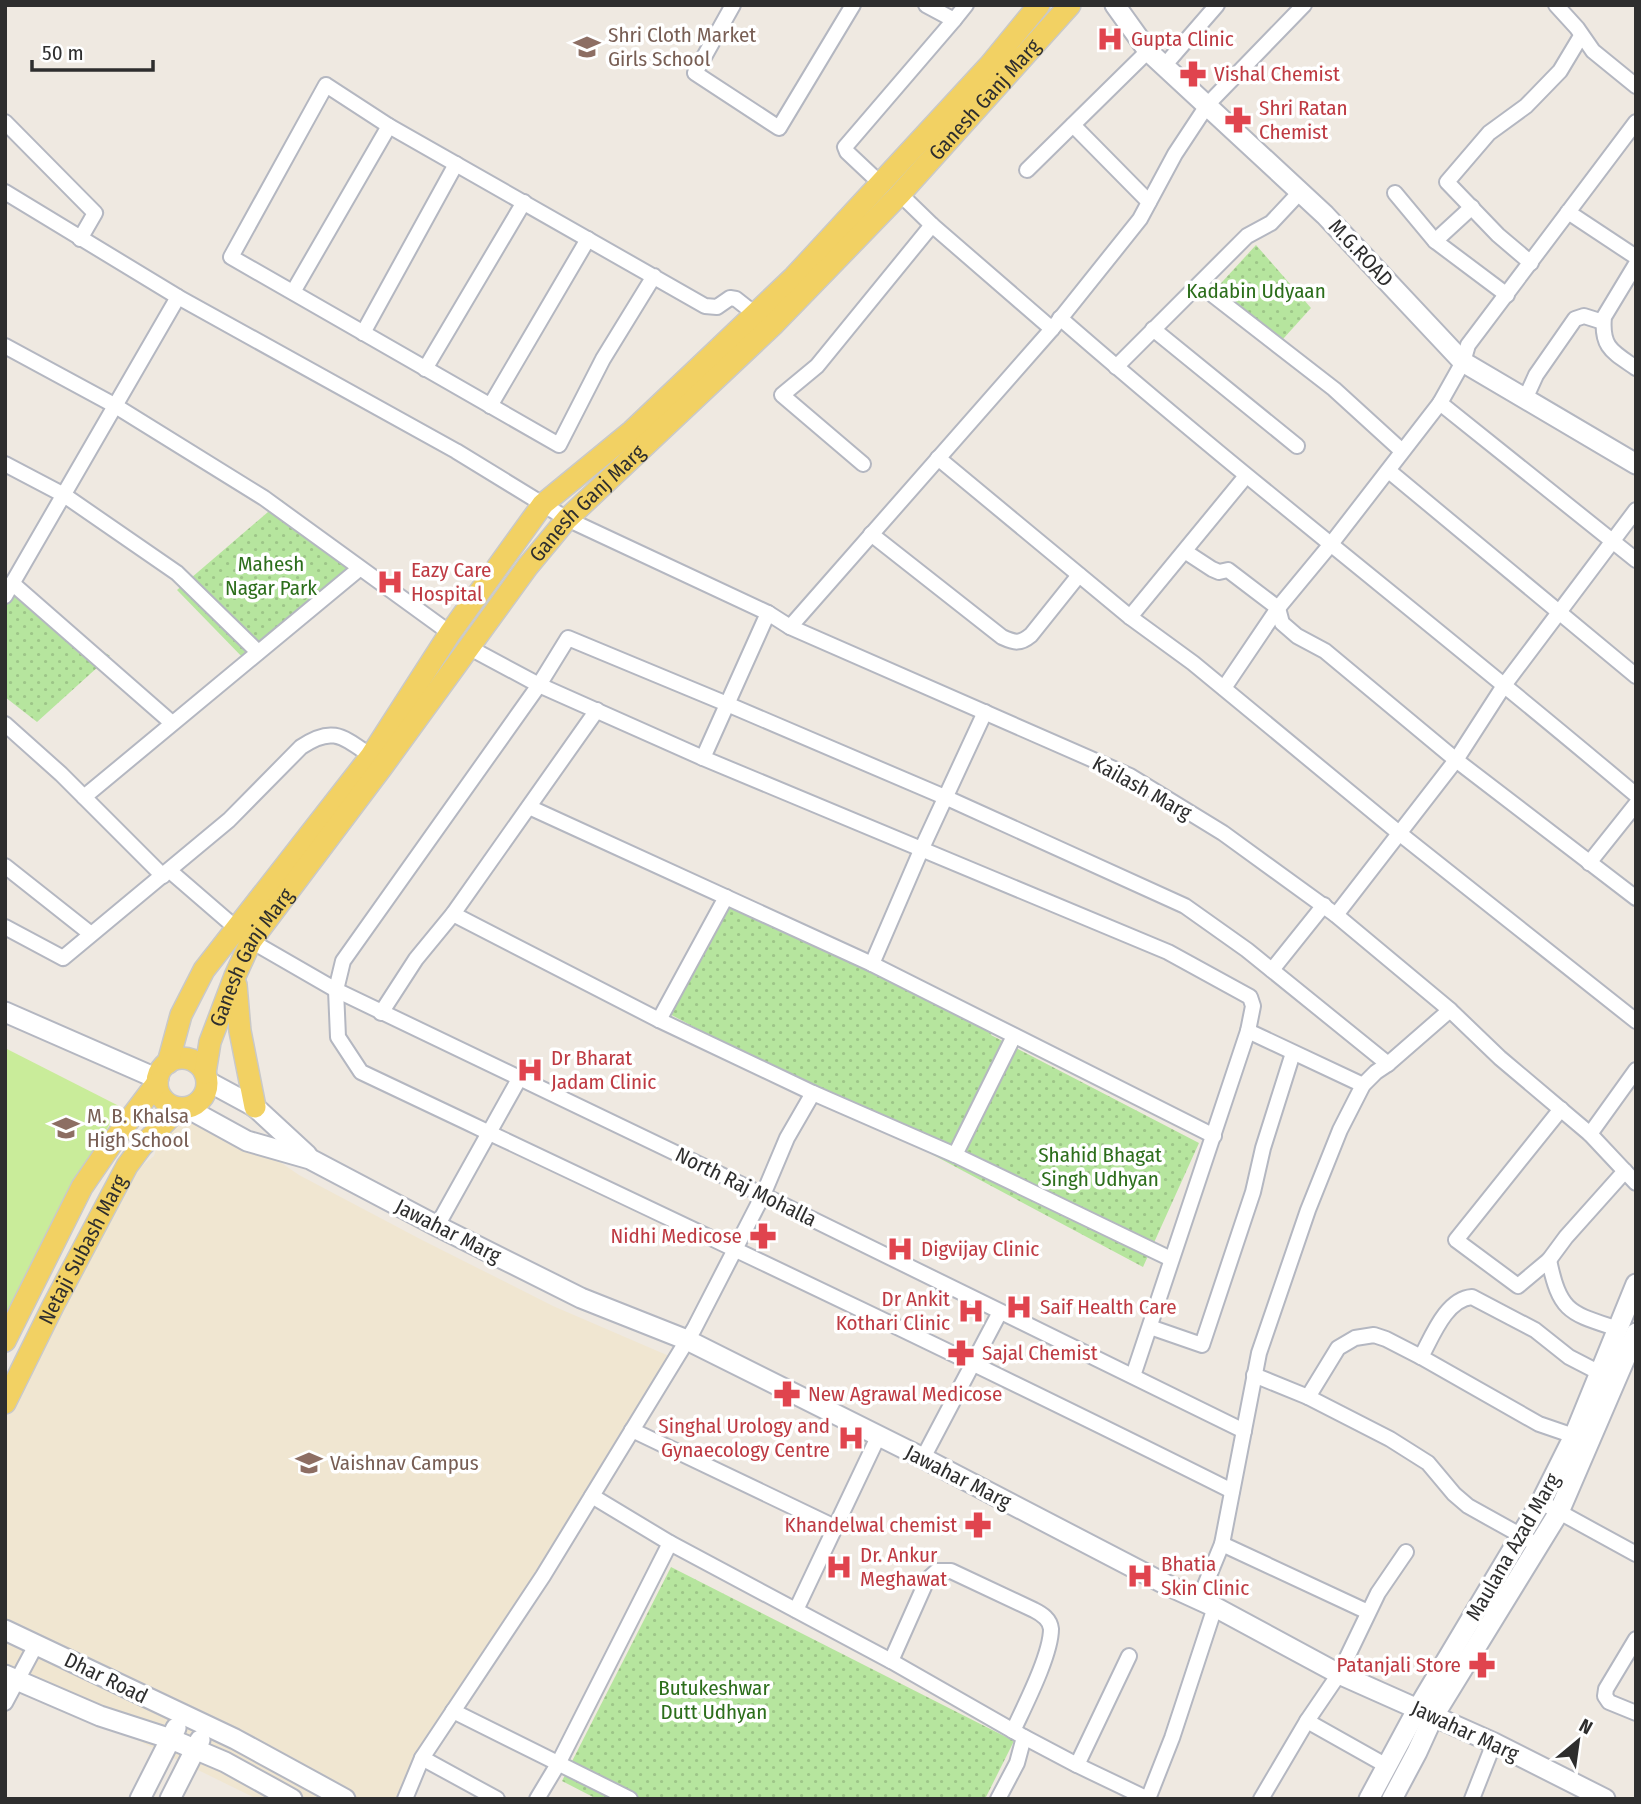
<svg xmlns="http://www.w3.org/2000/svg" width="1641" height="1804" font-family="'Fira Sans Condensed',sans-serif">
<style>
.education{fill:#f0e6d1}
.park{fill:url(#park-dots)}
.pitch{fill:#c9ec9a}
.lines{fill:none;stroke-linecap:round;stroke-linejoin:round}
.street-casing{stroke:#b4b7c1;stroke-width:18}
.secondary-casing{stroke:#b4b7c1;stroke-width:23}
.primary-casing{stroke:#c9c9c9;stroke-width:24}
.street{stroke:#fff;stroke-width:14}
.secondary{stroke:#fff;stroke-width:19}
.primary{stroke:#f2d163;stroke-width:21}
.labels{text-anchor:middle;stroke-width:7;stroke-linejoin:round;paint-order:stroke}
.education-label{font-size:21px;fill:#785e54;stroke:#fff;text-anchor:start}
.health-label{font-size:21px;fill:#be3a42;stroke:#fff;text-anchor:start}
.street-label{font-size:21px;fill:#2e2e2e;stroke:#fff}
.park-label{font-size:21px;fill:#2c6e1b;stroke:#fff}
</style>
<defs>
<pattern id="park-dots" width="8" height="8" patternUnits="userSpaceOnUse" patternTransform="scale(1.75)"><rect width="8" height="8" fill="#b6e59e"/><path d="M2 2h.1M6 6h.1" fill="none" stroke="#9dc588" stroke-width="1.8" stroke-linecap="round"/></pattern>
</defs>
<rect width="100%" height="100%" fill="#efe9e1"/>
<polygon class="education" points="196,1104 299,1175 422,1240 553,1306 676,1359 401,1799 257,1799 5,1675 5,1403 133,1173 154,1156 169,1105"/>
<g class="park">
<polygon points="1256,245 1311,308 1274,349 1212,293"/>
<polygon points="282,500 363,569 247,662 177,590"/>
<polygon points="14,593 110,656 37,722 5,697 5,606"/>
<polygon points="729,899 874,974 994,1029 991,1035 1199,1143 1143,1267 664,1011"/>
<polygon points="671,1567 1014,1741 985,1799 597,1799 562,1781"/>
</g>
<polygon class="pitch" points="5,1048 119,1106 5,1325"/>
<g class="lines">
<g class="street-casing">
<g id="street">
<polyline points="733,5 695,73 779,128 853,5"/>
<polyline points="926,5 954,20 966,5"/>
<polyline points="1556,5 1577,28 1593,51 1636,86"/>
<polyline points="1164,66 1217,5"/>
<polyline points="5,122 95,213 80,239"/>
<polyline points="1073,125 1149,202"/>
<polyline points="1027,170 1148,51"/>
<polyline points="881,184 847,152 845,147 954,20"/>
<polyline points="5,192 178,297 456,451 567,519 768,613 790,627 1130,776 1223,833 1336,915 1450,1010 1500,1058 1590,1134 1636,1183"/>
<polyline points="1395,193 1435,241 1507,295"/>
<polyline points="900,194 932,225 1052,329"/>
<polyline points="1568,212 1636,257"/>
<polyline points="1435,241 1472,207"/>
<polyline points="1531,263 1498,235 1447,182 1489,133 1526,106 1560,71 1581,36"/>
<path d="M1636,264L1604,317C1601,348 1613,352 1636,368"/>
<polyline points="654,276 603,359 559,445 231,257 326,85 389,126 705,306 717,307 730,298 736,299 755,314"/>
<polyline points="1200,285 1334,389 1402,451"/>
<polyline points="293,292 389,126"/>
<path d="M1060,318C1248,482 1446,634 1636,795"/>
<polyline points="1153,329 1297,446"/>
<polyline points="363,333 456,164"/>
<polyline points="5,346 114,405 264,498 450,633"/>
<polyline points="1116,367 1247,236 1271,223 1301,191"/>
<polyline points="425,369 524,202"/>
<polyline points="1526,397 1536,375 1575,319 1584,316 1603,322"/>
<polyline points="1440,403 1636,560"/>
<polyline points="490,406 588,239"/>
<polyline points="938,458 1130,617 1193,663 1399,833 1636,1021"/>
<polyline points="5,464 64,495 177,573 258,652"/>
<polyline points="863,464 782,395 817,366 932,225"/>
<polyline points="1389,471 1636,676"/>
<path d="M871,534L1002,637C1015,643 1020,644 1031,635L1079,575"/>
<polyline points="1186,552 1212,569 1219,572 1228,570 1278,608 1282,623 1297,636 1325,651 1456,760 1636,898"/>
<polyline points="12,583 172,723"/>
<polyline points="5,596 178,297"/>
<polyline points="1130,617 1246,476"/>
<polyline points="790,627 1052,329 1140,219 1175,154 1208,104 1304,5"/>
<polyline points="470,648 539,685 703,758 1168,952 1250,997 1253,1006 1248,1031 1133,1376"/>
<polyline points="1224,688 1278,608 1331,544 1440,403 1463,362 1468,345 1636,122"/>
<polyline points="5,724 61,774 163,876"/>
<polyline points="703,758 768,613"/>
<polyline points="84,797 359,569"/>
<polyline points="529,807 872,964 1214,1136"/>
<polyline points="1589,863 1636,804"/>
<polyline points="5,866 91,934"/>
<polyline points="170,871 251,941 336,990 763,1195 1244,1431"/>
<polyline points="453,914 659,1020 813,1093 955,1155 1171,1259"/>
<polyline points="1336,915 1456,760 1505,684 1636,510"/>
<path d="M5,927L63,958L229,820L301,747C332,726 342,736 371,756"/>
<polyline points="872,964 922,848 985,712"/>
<polyline points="1272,970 1324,905"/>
<polyline points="381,1013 416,959 453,914 597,710"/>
<polyline points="659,1020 726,897"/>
<polyline points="1248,1031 1363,1085"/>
<path d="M1561,1109L1456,1240L1518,1286L1549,1260C1560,1313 1570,1313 1618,1329"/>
<polyline points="1590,1134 1636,1070"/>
<polyline points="955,1155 1014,1036"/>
<polyline points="437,1226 519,1079"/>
<polyline points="1549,1260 1566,1237 1625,1171"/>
<polyline points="1150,1327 1202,1345 1253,1192 1263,1148 1293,1053"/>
<path d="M1421,1357C1432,1337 1446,1299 1472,1297L1535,1330L1569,1357L1600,1373"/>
<polyline points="1254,1375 1308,1397 1390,1439 1428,1463 1454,1494 1468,1506 1529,1540"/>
<polyline points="1308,1397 1338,1348 1355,1338 1374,1335 1386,1339 1421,1357 1539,1424 1574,1436"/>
<polyline points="632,1430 835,1527"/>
<polyline points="923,1458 1000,1312"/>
<path d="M1232,1491C944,1347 652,1210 361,1072L338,1037L336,990L343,961L539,685L568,638L727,704L947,798L1185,906L1247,950L1388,1064"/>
<polyline points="592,1496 670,1543 891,1661 1024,1737 1017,1763 998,1799"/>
<polyline points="1541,1502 1636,1554"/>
<polyline points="1222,1544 1368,1612"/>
<polyline points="1199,1600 1222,1544 1259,1353 1308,1210 1340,1130 1363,1085 1376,1072 1388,1064 1450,1010"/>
<polyline points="796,1610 878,1437"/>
<polyline points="1636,1639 1606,1689 1605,1696 1609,1702 1636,1713"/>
<path d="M891,1661L927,1580L937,1571H951L1034,1610C1042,1614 1050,1619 1051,1629C1051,1655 1024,1707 1013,1731"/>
<polyline points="5,1703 36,1645"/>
<polyline points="453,1711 630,1799"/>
<polyline points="1307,1721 1387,1766"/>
<polyline points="1024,1737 1077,1765 1129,1656"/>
<polyline points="422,1758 497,1799"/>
<polyline points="1077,1765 1148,1799"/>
<polyline points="405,1799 422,1758 543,1576 694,1329 763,1195 787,1138 813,1093"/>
<polyline points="537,1799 558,1764 670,1543"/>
<polyline points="1148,1799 1172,1738 1215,1607"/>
<polyline points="1261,1799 1307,1721 1339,1674 1378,1593 1406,1552"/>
<polyline points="1472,1799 1494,1743"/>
</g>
</g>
<g class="secondary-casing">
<g id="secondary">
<polyline points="1115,5 1148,51 1325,215 1463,362 1636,464"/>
<polyline points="5,1012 158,1079"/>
<polyline points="207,1081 255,1107 307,1155"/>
<polyline points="187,1108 247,1141 310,1159 437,1226 581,1298 687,1340 923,1458 1167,1585 1215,1607 1339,1674 1494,1743 1605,1799"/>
<polyline points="5,1630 235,1739 345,1799"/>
<polyline points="5,1675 100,1716 171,1739 225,1762 292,1799"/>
<polyline points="140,1799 176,1728"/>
<polyline points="170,1799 200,1740"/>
<polyline points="1369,1799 1418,1708 1541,1502 1574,1436 1636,1284"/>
<polyline points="1392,1799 1417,1752 1433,1717 1559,1512 1636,1333"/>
</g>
</g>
<g class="primary-casing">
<g id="primary">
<polyline points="236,985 240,1031 255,1107"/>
<circle cx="182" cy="1083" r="25"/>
<polyline points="168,1063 181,1015 204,970 371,756 450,633 543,504 632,431 794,277 989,66 1039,5"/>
<path id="s1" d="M205,1073L210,1042L235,976L251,941L382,767L528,566L567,519L774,324L900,194L1070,5"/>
<polyline points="5,1341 82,1187 117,1136 157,1083"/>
<path id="s2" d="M5,1403L53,1306L127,1166L141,1147L179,1108"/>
</g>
</g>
<use href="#street" class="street"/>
<use href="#secondary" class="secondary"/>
<use href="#primary" class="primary"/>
</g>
<defs>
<g id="hospital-bare" transform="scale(2.1)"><path d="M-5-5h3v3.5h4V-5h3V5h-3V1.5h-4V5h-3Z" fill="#e0444e" stroke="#fff" stroke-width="2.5" paint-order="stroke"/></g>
<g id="school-bare" transform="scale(2.1)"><path d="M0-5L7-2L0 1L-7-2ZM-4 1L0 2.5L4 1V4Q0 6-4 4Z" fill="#8d6e63" stroke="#fff" stroke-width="2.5" paint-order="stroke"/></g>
<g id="pharmacy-bare" transform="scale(2.1)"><path d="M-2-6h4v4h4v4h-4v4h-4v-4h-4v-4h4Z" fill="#e0444e" stroke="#fff" stroke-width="2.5" paint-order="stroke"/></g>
</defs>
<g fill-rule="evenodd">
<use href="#hospital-bare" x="1110" y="39"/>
<use href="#school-bare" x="587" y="47"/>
<use href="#pharmacy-bare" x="1193" y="74"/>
<use href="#pharmacy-bare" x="1238" y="120"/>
<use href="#hospital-bare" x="390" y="582"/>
<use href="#hospital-bare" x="530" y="1070"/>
<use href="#school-bare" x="66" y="1128"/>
<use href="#pharmacy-bare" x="763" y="1236"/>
<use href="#hospital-bare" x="900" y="1249"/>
<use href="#hospital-bare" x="1019" y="1307"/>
<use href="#hospital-bare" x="971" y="1311"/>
<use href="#pharmacy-bare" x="961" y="1353"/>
<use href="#pharmacy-bare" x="787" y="1394"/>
<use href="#hospital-bare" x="851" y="1438"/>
<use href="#school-bare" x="309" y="1463"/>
<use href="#pharmacy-bare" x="978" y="1525"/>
<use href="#hospital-bare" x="839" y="1567"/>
<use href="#hospital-bare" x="1140" y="1576"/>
<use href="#pharmacy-bare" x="1482" y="1665"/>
</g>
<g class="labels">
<g class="education-label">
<text x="608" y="42">Shri Cloth Market<tspan x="608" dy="24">Girls School</tspan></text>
<text x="87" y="1123">M. B. Khalsa<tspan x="87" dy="24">High School</tspan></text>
<text x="330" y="1470">Vaishnav Campus</text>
</g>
<g class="health-label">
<text x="1131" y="46">Gupta Clinic</text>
<text x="1214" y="81">Vishal Chemist</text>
<text x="1259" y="115">Shri Ratan<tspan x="1259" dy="24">Chemist</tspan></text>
<text x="411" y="577">Eazy Care<tspan x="411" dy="24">Hospital</tspan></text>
<text x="551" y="1065">Dr Bharat<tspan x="551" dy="24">Jadam Clinic</tspan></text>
<text x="742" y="1243" text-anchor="end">Nidhi Medicose</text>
<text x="921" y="1256">Digvijay Clinic</text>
<text x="950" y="1306" text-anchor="end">Dr Ankit<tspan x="950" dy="24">Kothari Clinic</tspan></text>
<text x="1040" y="1314">Saif Health Care</text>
<text x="982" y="1360">Sajal Chemist</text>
<text x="808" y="1401">New Agrawal Medicose</text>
<text x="830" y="1433" text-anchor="end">Singhal Urology and<tspan x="830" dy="24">Gynaecology Centre</tspan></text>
<text x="957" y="1532" text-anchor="end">Khandelwal chemist</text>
<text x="860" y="1562">Dr. Ankur<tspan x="860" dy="24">Meghawat</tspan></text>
<text x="1161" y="1571">Bhatia<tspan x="1161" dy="24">Skin Clinic</tspan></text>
<text x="1461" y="1672" text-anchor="end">Patanjali Store</text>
</g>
<g class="street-label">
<text dy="7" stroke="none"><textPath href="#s1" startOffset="1260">Ganesh Ganj Marg</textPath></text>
<text transform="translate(1361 253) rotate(47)" y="7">M.G.ROAD</text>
<text dy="7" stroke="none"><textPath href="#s1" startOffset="693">Ganesh Ganj Marg</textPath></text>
<text transform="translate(1142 788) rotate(29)" y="7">Kailash Marg</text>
<text dy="7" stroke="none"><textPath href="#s1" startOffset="126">Ganesh Ganj Marg</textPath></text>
<text transform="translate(746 1187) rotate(26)" y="7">North Raj Mohalla</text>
<text transform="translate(448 1231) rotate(27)" y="7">Jawahar Marg</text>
<text dy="7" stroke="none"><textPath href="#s2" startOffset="172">Netaji Subash Marg</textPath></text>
<text transform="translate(958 1477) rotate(27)" y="7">Jawahar Marg</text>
<text transform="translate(1513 1547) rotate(-60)" y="7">Maulana Azad Marg</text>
<text transform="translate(106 1678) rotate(26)" y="7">Dhar Road</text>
<text transform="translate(1465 1731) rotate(25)" y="7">Jawahar Marg</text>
</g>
<g class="park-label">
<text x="1256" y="298">Kadabin Udyaan</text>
<text x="271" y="571">Mahesh<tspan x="271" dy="24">Nagar Park</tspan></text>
<text x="1100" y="1162">Shahid Bhagat<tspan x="1100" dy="24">Singh Udhyan</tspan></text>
<text x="714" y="1695">Butukeshwar<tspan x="714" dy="24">Dutt Udhyan</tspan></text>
</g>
</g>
<rect width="1641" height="1804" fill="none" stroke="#2e2e2e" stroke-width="14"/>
<g transform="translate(1578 1741) rotate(29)" stroke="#ffffff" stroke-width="5" paint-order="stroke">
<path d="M0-5L12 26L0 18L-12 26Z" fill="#2e2e2e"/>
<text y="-10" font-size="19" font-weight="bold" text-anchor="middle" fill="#2e2e2e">N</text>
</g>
<path d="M32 60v10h121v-10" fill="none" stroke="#2e2e2e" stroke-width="3.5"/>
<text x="42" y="60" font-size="21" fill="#2e2e2e" stroke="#ffffff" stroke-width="5" paint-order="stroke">50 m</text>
</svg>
